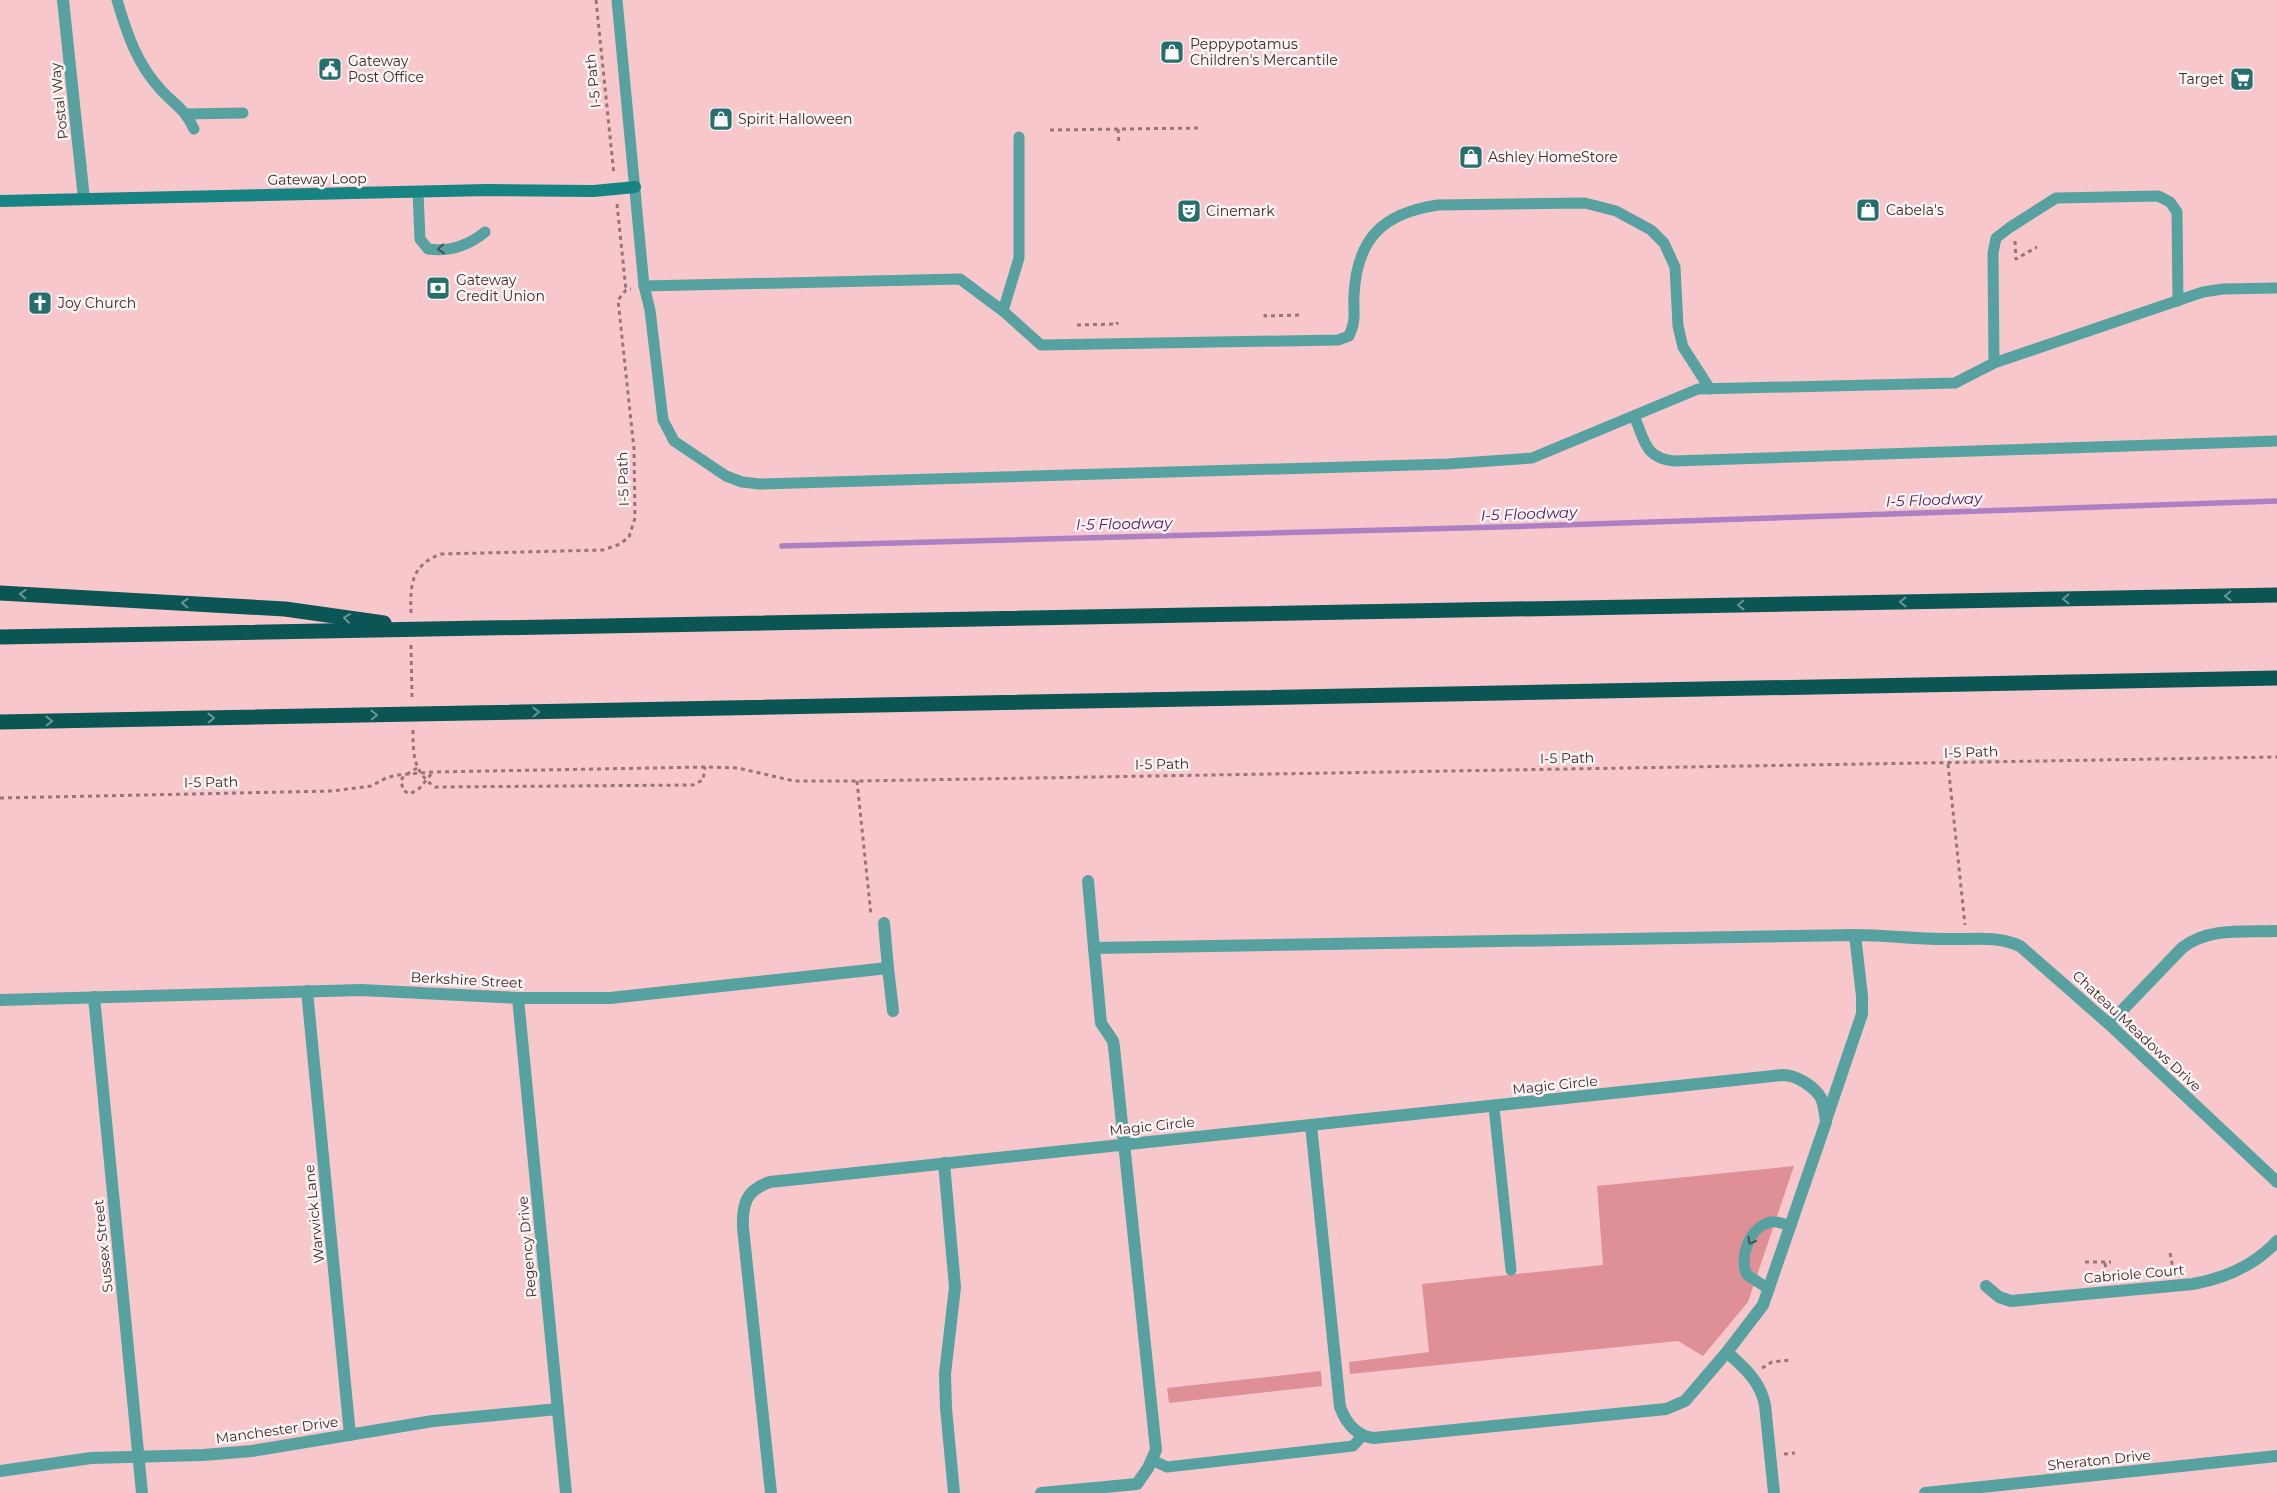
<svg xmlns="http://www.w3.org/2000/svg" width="2277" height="1493" font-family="Montserrat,sans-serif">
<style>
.green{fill:#df9097}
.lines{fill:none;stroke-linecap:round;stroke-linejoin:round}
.stream{stroke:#ac80c2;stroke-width:5.5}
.path{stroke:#967577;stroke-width:3;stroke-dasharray:4 4;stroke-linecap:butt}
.lane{stroke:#57a2a1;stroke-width:11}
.street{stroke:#57a2a1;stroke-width:12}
.secondary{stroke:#178483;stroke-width:12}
.highway{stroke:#0b5555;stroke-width:15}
.oneway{stroke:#455354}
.oneway2{stroke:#6c9595}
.labels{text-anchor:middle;stroke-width:5;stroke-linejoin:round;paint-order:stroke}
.poi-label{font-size:14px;fill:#3b292a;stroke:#fef4f4;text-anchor:start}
.street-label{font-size:14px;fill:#3b292a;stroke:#fef4f4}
.water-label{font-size:15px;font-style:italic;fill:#4f1666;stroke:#fef4f4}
</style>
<rect width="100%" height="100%" fill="#f8c7cb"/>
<g class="green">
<polygon points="1794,1166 1748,1302 1703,1356 1678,1341 1350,1374 1349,1362 1429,1352 1422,1284 1603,1265 1597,1186"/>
<polygon points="1321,1371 1322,1386 1169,1403 1167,1388"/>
</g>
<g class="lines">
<polyline class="stream" points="782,546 1500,527 2277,501"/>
<g class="path">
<polyline points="596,0 614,175"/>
<polyline points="1118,129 1119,145"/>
<polyline points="1050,130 1200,128"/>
<polyline points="617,204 626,290"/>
<polyline points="2015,241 2016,259 2037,247"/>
<polyline points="1265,314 1265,316 1301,315"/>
<polyline points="1077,325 1117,324 1117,322"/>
<path d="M411,613C410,585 411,565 441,554L603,550L620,544L629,537L635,518L634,449L618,300L626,290L631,289"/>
<polyline points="411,645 412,698"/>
<path d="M413,730C413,754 413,772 435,787L693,785L703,780L705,767"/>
<polyline points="1948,764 1965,925"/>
<polyline points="417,768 404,776 401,780 403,790 409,794 418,790 433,772"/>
<polyline points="857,781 871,915"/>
<polyline points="0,798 333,791 371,786 386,778 397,775 433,772 705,767 738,768 794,781 857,781 2277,757"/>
<polyline points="2170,1253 2173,1269"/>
<polyline points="2085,1262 2111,1262"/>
<polyline points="2105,1263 2107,1276"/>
<polyline points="1762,1368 1772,1362 1790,1360"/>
<polyline points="1784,1454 1795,1453"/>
</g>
<g class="lane">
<path d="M117,0C127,34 137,64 161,90C175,105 185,109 194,129"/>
<polyline points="617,0 644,286 650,310 663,420 674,441 726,476 742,482 760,484 1448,464 1532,458 1698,389 1955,383 1994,363 2203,292 2223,289 2277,288"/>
<polyline points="187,114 243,113"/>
<path d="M418,192L420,239L428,249C449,252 469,245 485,232"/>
<path d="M644,286L960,279L1003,311L1041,345L1338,340L1349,336C1357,318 1353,313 1354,295C1357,238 1383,213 1438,205L1585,203L1616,211L1651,230L1664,243L1675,267L1678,326L1683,347L1710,389"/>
<polyline points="1003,311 1019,258 1019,137"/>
<polyline points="1994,363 1993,253 1996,238 2009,228 2056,198 2158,196 2170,202 2177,212 2178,301"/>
<path d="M1634,416C1645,440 1644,458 1674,461L2277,441"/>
<polyline points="1494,1107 1511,1270"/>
<path d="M1769,1289L1747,1275C1738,1258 1750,1226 1771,1222C1777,1221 1784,1224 1791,1226"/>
<polyline points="1152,1460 1167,1467 1353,1446 1363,1435"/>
</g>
<g class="street">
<polyline points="63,0 84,199"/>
<polyline points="1088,881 1094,948"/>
<polyline points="884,923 888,968"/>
<path d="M1855,935C1885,935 1914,939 1944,939C1971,940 1995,935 2020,946L2109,1024L2277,1182"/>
<polyline points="307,991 350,1435"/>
<polyline points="94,997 142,1493"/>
<polyline points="518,998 566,1493"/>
<polyline points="0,1000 361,990 518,998 610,998 888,968 893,1011"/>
<path d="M2109,1024L2182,948C2208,927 2245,932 2277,931"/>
<polyline points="944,1163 955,1287 945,1374 946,1408 954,1493"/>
<path d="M1986,1286L1999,1297L2011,1301L2193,1284C2226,1278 2254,1266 2277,1241"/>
<path d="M1727,1352C1744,1368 1760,1380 1765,1405L1774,1493"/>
<polyline points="0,1471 91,1458 203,1455 252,1451 433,1421 558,1409"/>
<path d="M771,1493L743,1228C742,1204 746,1190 770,1182L1783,1075C1796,1075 1814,1086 1821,1098C1824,1105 1825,1114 1826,1122L1763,1305L1727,1352L1685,1401L1666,1409L1374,1438C1356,1436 1346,1423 1340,1407L1311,1125"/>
<polyline points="1041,1493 1137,1484 1148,1468 1156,1450 1114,1047 1113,1041 1101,1023 1094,948 1855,935 1862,996 1862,1014 1826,1120"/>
<polyline points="1925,1493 2277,1456"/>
</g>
<polyline class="secondary" points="0,201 487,190 594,191 635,187"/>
<g class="highway">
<polyline points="0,593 285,609 384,623"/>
<polyline points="0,637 2277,595"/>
<polyline points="0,722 2277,678"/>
</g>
</g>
<defs><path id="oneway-chevron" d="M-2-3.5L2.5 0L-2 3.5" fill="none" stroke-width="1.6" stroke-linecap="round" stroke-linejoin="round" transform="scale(1.25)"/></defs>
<g class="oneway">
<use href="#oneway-chevron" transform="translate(441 249) rotate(175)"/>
<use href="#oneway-chevron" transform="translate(1751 1241) rotate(120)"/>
</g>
<g class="oneway2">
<use href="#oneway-chevron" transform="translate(23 594) rotate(-177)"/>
<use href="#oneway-chevron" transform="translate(2228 596) rotate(179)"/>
<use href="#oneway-chevron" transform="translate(2066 599) rotate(179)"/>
<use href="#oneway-chevron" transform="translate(1903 602) rotate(179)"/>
<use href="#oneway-chevron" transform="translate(185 603) rotate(-177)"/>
<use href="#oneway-chevron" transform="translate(1741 605) rotate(179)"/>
<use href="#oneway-chevron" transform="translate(347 618) rotate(-172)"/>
<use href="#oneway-chevron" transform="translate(536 712) rotate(-1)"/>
<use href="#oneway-chevron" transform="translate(374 715) rotate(-1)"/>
<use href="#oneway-chevron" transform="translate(211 718) rotate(-1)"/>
<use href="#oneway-chevron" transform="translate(49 721) rotate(-1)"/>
</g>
<defs>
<g id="shop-square" transform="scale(1.25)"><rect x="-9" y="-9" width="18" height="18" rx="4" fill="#25706f" stroke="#fef4f4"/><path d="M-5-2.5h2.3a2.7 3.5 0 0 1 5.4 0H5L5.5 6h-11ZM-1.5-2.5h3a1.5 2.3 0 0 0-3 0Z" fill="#fff"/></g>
<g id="civic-square" transform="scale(1.25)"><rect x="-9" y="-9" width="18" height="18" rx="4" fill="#25706f" stroke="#fef4f4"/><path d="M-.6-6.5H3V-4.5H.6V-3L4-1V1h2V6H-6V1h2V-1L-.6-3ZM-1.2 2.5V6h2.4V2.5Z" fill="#fff"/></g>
<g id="supermarket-square" transform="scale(1.25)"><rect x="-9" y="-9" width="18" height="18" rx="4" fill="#25706f" stroke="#fef4f4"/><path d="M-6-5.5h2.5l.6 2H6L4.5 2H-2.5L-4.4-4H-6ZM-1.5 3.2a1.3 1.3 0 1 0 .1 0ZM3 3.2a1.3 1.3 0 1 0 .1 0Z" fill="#fff"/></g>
<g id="theatre-square" transform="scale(1.25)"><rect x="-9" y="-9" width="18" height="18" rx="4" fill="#25706f" stroke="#fef4f4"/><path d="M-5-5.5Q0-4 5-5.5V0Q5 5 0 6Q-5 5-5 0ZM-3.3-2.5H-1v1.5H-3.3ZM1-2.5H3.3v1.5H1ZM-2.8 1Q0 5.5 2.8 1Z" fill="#fff"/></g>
<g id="bank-square" transform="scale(1.25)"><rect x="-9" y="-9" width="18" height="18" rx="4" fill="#25706f" stroke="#fef4f4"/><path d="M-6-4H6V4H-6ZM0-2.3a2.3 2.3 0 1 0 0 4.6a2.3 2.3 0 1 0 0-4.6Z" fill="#fff"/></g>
<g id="church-square" transform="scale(1.25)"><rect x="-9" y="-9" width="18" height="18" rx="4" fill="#25706f" stroke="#fef4f4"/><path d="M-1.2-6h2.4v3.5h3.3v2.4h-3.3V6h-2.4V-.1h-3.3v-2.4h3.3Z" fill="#fff"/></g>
</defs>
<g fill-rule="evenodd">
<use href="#shop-square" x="1172" y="52"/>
<use href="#civic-square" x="330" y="69"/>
<use href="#supermarket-square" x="2242" y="79"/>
<use href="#shop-square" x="721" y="119"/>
<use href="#shop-square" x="1471" y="157"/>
<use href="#shop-square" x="1868" y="210"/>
<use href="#theatre-square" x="1189" y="211"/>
<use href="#bank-square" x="438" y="288"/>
<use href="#church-square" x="40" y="303"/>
</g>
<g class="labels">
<g class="poi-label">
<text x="1190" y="49">Peppypotamus<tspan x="1190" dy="16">Children's Mercantile</tspan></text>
<text x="348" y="66">Gateway<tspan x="348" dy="16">Post Office</tspan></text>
<text x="2224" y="84" text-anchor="end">Target</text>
<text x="738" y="124">Spirit Halloween</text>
<text x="1488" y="162">Ashley HomeStore</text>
<text x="1886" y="215">Cabela's</text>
<text x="1206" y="216">Cinemark</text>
<text x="456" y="285">Gateway<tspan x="456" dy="16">Credit Union</tspan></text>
<text x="58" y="308">Joy Church</text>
</g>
<g class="street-label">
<text transform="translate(593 81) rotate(-96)" y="5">I-5 Path</text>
<text transform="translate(59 101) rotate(-96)" y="5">Postal Way</text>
<text transform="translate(317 179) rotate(-1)" y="5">Gateway Loop</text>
<text transform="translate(623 479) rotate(-92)" y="5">I-5 Path</text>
<text transform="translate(1971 752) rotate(-2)" y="5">I-5 Path</text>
<text transform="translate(1567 758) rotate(-1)" y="5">I-5 Path</text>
<text transform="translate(1162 764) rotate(-1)" y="5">I-5 Path</text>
<text transform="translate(211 782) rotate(-1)" y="5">I-5 Path</text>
<text transform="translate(467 980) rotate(3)" y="5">Berkshire Street</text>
<text transform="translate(2137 1031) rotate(43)" y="5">Chateau Meadows Drive</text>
<text transform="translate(1555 1085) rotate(-6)" y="5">Magic Circle</text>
<text transform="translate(1152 1126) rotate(-6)" y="5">Magic Circle</text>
<text transform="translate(314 1214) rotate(-96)" y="5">Warwick Lane</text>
<text transform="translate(103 1246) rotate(-96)" y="5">Sussex Street</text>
<text transform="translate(527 1247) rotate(-95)" y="5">Regency Drive</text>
<text transform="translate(2134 1274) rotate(-5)" y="5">Cabriole Court</text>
<text transform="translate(277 1430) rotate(-8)" y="5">Manchester Drive</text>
<text transform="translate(2099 1460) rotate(-6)" y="5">Sheraton Drive</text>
</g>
<g class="water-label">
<text transform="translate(1934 500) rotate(-2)" y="5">I-5 Floodway</text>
<text transform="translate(1529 514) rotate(-2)" y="5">I-5 Floodway</text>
<text transform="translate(1124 524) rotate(-1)" y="5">I-5 Floodway</text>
</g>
</g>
</svg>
